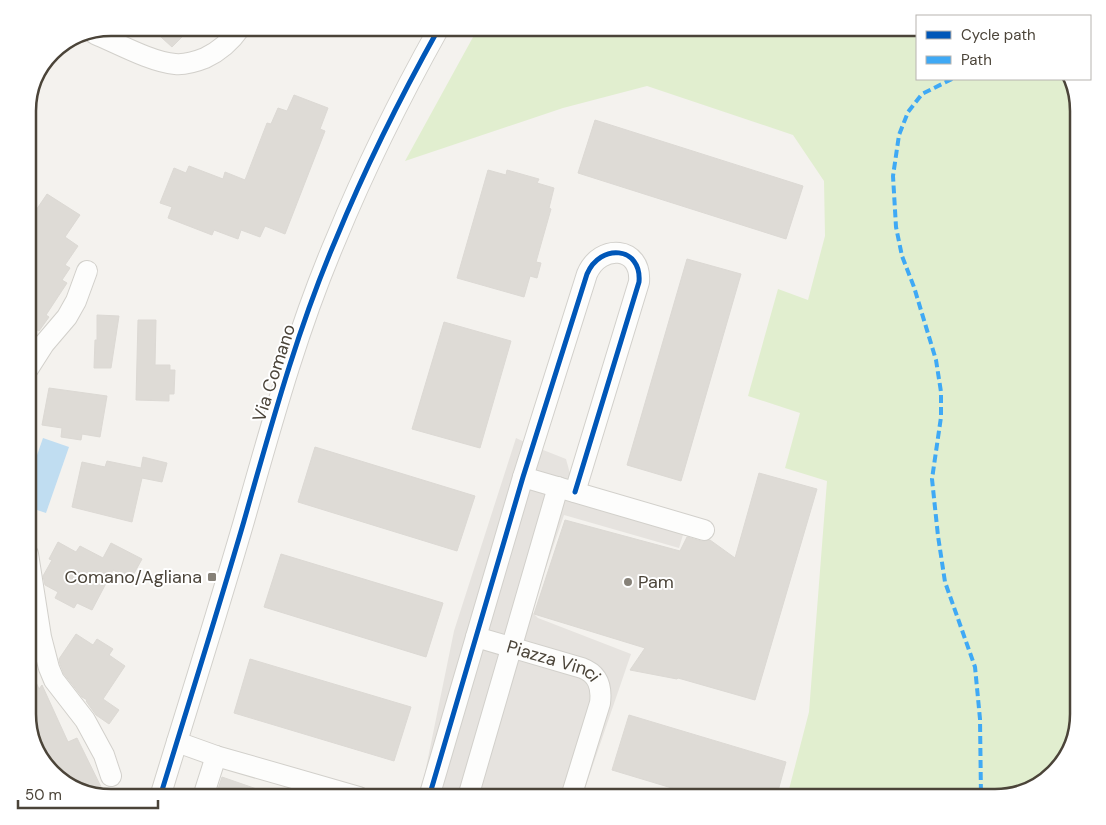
<svg xmlns="http://www.w3.org/2000/svg" width="1106" height="825" font-family="'DM Sans',sans-serif">
<style>
.green{fill:#e1eecf}
.parking{fill:#e6e3df}
.water{fill:#c0ddf1}
.building{fill:#dedbd6;stroke:#dcd9d4}
.lines{fill:none;stroke-linecap:round;stroke-linejoin:round}
.minor-casing{stroke:#d2d0cb;stroke-width:22}
.minor{stroke:#fdfdfc;stroke-width:20}
.quiet{stroke:#3fa9f5;stroke-width:4;stroke-dasharray:8 4;stroke-linecap:butt}
.cycleway-casing{stroke:#fff;stroke-width:8}
.cycleway{stroke:#0057b8;stroke-width:5}
.poi-dot{fill:#868178;stroke:#fff;stroke-width:2}
.labels{text-anchor:middle;stroke-width:4;stroke-linejoin:round;paint-order:stroke}
.street-label{font-size:18px;fill:#4b4439;stroke:#fff}
.poi-label{font-size:18px;fill:#4b4439;stroke:#fff;text-anchor:end}
.rim{fill:none;stroke:#4b4439;stroke-width:2.5}
</style>
<rect width="100%" height="100%" fill="#f4f2ee"/>
<polygon class="green" points="478,28 917,28 917,79 1071,79 1078,111 1078,714 1061,765 1031,789 994,797 787,797 809,712 827,481 785,468 800,413 748,396 778,289 808,300 825,236 824,181 793,135 647,86 563,108 405,161"/>
<polygon class="parking" points="516,438 533,446 566,459 575,492 686,525 679,548 564,515 531,611 538,618 631,654 582,797 420,797 454,631"/>
<polygon class="water" points="43,438 69,447 46,513 28,507 28,481"/>
<g class="building">
<polygon points="151,28 191,28 172,47"/>
<polygon points="294,95 328,108 320,129 325,131 285,234 265,226 260,237 241,230 238,239 214,230 212,235 168,218 172,207 160,203 174,168 186,173 189,166 223,179 225,172 245,180 267,123 271,124 278,108 287,111"/>
<polygon points="595,120 803,186 786,239 578,173"/>
<polygon points="488,170 506,175 507,170 539,179 537,183 554,188 549,208 551,209 536,262 541,263 537,278 530,276 524,297 457,278"/>
<polygon points="47,194 80,215 65,237 78,246 65,265 70,268 62,280 67,283 46,315 49,317 39,331 28,325 28,222"/>
<polygon points="687,259 741,274 681,481 627,465"/>
<polygon points="97,315 119,316 111,368 94,368 95,340 97,340"/>
<polygon points="138,320 156,320 155,365 170,365 170,370 175,370 174,394 169,394 169,401 136,400"/>
<polygon points="444,322 511,341 480,448 412,429"/>
<polygon points="49,388 107,396 100,437 82,434 81,440 61,437 62,428 42,425"/>
<polygon points="315,447 475,496 457,551 298,502"/>
<polygon points="143,457 167,463 162,482 142,478 132,522 72,507 82,462 105,467 107,461 141,468"/>
<polygon points="759,473 817,489 755,700 678,678 677,679 630,670 645,648 534,614 565,520 680,551 687,537 701,541 710,540 735,558"/>
<polygon points="58,542 76,552 80,546 103,558 111,543 142,559 131,579 113,570 92,610 77,603 74,608 55,598 58,592 45,585 43,576 52,560 49,559"/>
<polygon points="281,554 443,603 426,657 264,607"/>
<polygon points="76,634 93,645 97,639 113,649 109,655 125,666 103,699 119,710 109,724 96,715 86,701 87,700 82,697 64,674 60,664 59,659"/>
<polygon points="250,659 411,707 394,761 234,713"/>
<polygon points="28,664 39,689 42,685 68,742 77,738 105,795 60,780 36,751 28,719"/>
<polygon points="629,715 786,762 776,798 705,798 612,770"/>
<polygon points="222,777 274,795 273,798 215,798"/>
</g>
<g class="lines">
<g class="minor-casing">
<g id="minor">
<path d="M95,34C117,43 151,62 175,64C186,65 195,62 205,58C220,51 231,41 240,28"/>
<polyline points="28,369 44,344 67,317 76,301 87,271"/>
<polyline points="523,477 704,530"/>
<polyline points="28,554 41,637 49,668 54,680 85,720 104,755 111,776"/>
<path id="s1" d="M476,637L582,668C598,674 602,687 600,703L571,797"/>
<polyline points="177,742 216,756 359,797"/>
<path d="M160,797C188,705 217,614 244,521C271,426 297,330 336,239C366,166 401,96 439,28"/>
<polyline points="203,797 216,756"/>
<path d="M429,797L523,477L587,274C600,243 642,246 639,282L575,492"/>
<polyline points="468,797 558,487"/>
</g>
</g>
<use href="#minor" class="minor"/>
<polyline class="quiet" points="952,79 922,94 908,112 899,135 893,176 896,227 902,256 914,287 936,360 941,392 941,417 932,479 938,536 945,582 975,667 980,719 981,797"/>
<g class="cycleway-casing">
<g id="cycleway">
<path d="M160,797C188,705 217,614 244,521C271,426 297,330 336,239C366,166 401,96 439,28"/>
<path d="M429,797L523,477L587,274C600,243 642,246 639,282L575,492"/>
</g>
</g>
<use href="#cycleway" class="cycleway"/>
</g>
<g class="poi-dot">
<rect x="207" y="572" width="10" height="10" rx="2.5"/>
<circle cx="628" cy="582" r="5"/>
</g>
<g class="labels">
<g class="street-label">
<text transform="translate(274 373) rotate(-72)" y="6">Via Comano</text>
<text dy="6" stroke="none"><textPath href="#s1" startOffset="81">Piazza Vinci</textPath></text>
</g>
<g class="poi-label">
<text x="202" y="583">Comano/Agliana</text>
<text x="638" y="588" text-anchor="start">Pam</text>
</g>
</g>
<path d="M0 0H1106V825H0ZM111 36H995A75 75 0 0 1 1070 111V714A75 75 0 0 1 995 789H111A75 75 0 0 1 36 714V111A75 75 0 0 1 111 36Z" fill="#fff" fill-rule="evenodd"/>
<path class="rim" d="M111 36H995A75 75 0 0 1 1070 111V714A75 75 0 0 1 995 789H111A75 75 0 0 1 36 714V111A75 75 0 0 1 111 36Z"/>
<rect x="916" y="15" width="175" height="65" fill="#ffffff" stroke="#b7b4b0"/>
<rect x="926" y="31" width="25" height="8" fill="#0057b8" stroke="#b7b4b0"/>
<text x="961" y="40" font-size="15" fill="#4b4439">Cycle path</text>
<rect x="926" y="56" width="25" height="8" fill="#3fa9f5" stroke="#b7b4b0"/>
<text x="961" y="65" font-size="15" fill="#4b4439">Path</text>
<path d="M18 800v8h140v-8" fill="none" stroke="#4b4439" stroke-width="2.5"/>
<text x="25" y="800" font-size="15" fill="#4b4439" stroke="#ffffff" stroke-width="4" paint-order="stroke">50 m</text>
</svg>
